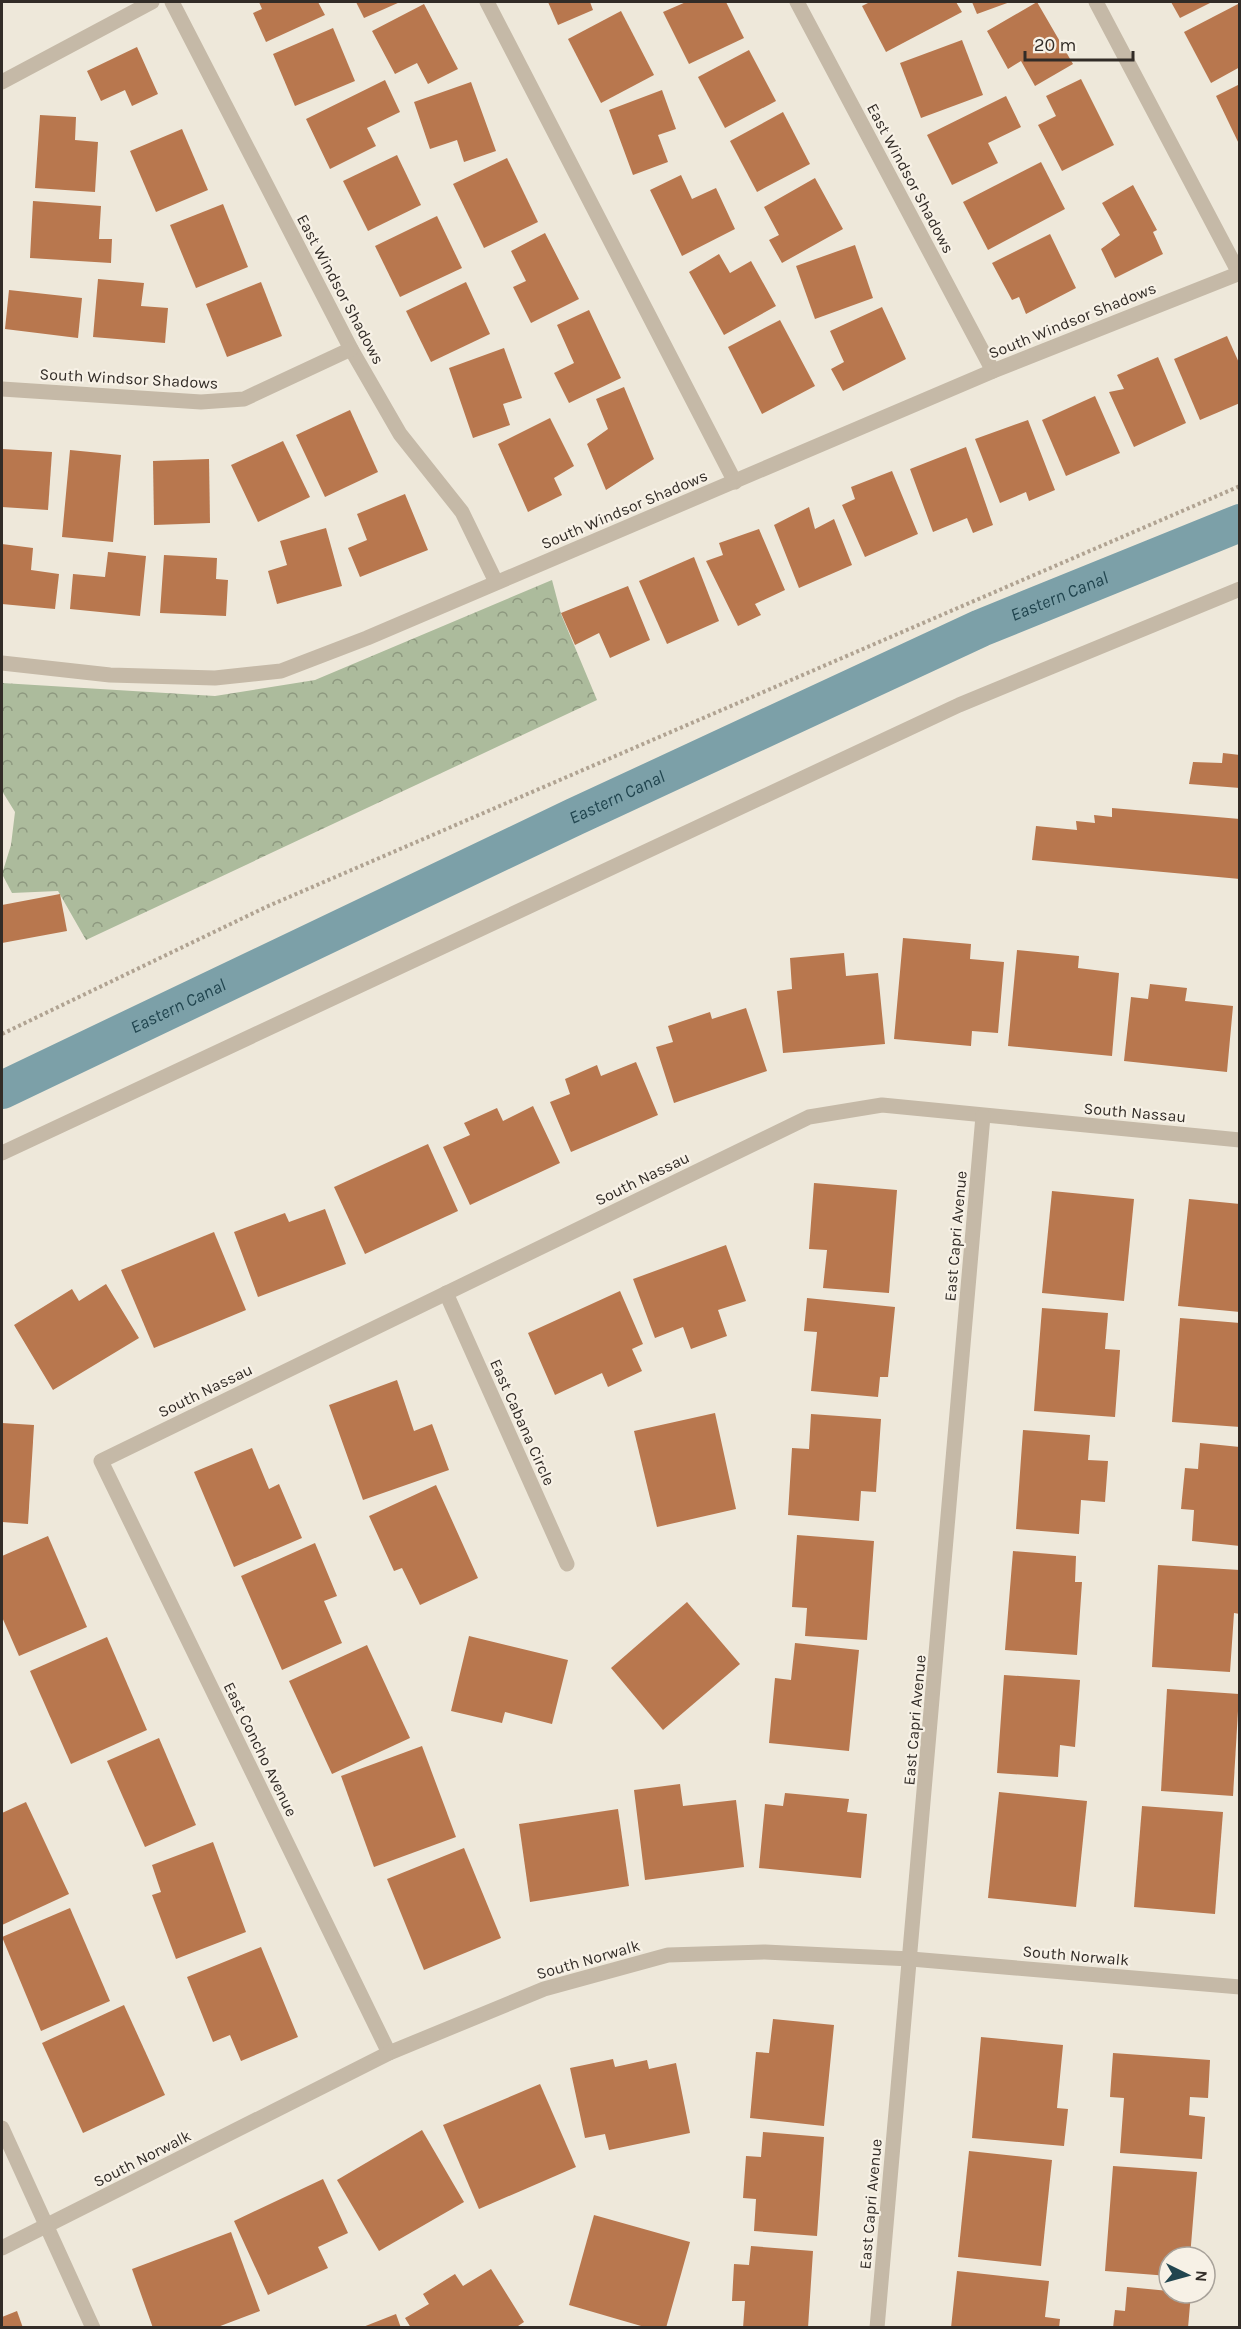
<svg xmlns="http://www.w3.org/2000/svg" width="1241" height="2329" font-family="Karla,sans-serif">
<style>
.park{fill:url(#park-crowns)}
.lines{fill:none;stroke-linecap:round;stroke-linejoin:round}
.canal{stroke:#7ca0a8;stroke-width:38}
.building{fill:#b8774e}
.path{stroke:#b0a392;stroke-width:4;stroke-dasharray:3 3;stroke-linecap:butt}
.lane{stroke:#c5b9a7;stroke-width:15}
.street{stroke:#c5b9a7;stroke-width:15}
.labels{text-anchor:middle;stroke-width:4.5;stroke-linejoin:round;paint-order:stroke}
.street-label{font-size:16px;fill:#322c27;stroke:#f7f1e6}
.water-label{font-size:18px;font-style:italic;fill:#21454f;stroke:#f7f1e6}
</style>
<defs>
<pattern id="park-crowns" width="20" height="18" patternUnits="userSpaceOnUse" patternTransform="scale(1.5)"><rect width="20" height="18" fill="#acbb9c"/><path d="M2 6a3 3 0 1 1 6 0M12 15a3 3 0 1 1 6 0" fill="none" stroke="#8d987f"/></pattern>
</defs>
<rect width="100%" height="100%" fill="#eee8da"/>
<polygon class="park" points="552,580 561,614 597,700 86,940 58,891 12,893 2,874 11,845 15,812 2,791 2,683 215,696 315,680"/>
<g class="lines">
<path class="canal" id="s1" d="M2,1090L574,817L981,628L1240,523"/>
</g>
<g class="building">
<polygon points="259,2 318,2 325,15 266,42 253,13 262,9"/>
<polygon points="356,2 400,2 364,18"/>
<polygon points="548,2 590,2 593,10 558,25"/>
<polygon points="686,2 726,2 744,38 689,64 663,12"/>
<polygon points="870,2 956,2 962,12 886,52 862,6"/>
<polygon points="972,2 1010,2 977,14"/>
<polygon points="1037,2 1073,64 1035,86 1021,61 1008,69 987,31"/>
<polygon points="1171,2 1212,2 1180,18"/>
<polygon points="1240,3 1240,67 1211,83 1184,32"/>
<polygon points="424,4 458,69 428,84 417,63 395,74 372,31"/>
<polygon points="621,11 654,75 601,103 568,39"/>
<polygon points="333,28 355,81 295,106 273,54"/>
<polygon points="962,40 983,95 921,118 900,63"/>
<polygon points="137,47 158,94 132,106 125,90 101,101 87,71"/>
<polygon points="749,50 776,101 725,128 698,77"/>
<polygon points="1081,79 1114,145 1062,171 1038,125 1056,116 1046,96"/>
<polygon points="385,80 400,112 367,128 376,146 330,169 306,119"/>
<polygon points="471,82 496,151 464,162 457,140 430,149 414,102"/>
<polygon points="1240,84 1240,146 1216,96"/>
<polygon points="662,90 676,129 658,135 668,162 633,175 609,110"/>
<polygon points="1006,96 1021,127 988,143 998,163 952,185 927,135"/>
<polygon points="783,112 810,164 757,192 730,141"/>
<polygon points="40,115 76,117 75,140 98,142 95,192 35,188"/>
<polygon points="182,129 208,190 156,212 130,151"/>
<polygon points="397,155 421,205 368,231 343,181"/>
<polygon points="507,158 538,222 484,248 453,184"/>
<polygon points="1041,162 1065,209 988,250 963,202"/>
<polygon points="681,175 692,199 716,188 735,229 682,256 650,190"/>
<polygon points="815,178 843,229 782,263 769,240 779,235 764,207"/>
<polygon points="1133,185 1157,230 1153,232 1163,254 1115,278 1101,249 1120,235 1102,203"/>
<polygon points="33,201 101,206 99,239 112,239 111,263 30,258"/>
<polygon points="223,204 248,267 196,288 170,225"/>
<polygon points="437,216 462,268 400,297 375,246"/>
<polygon points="545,233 579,299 531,323 513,287 526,281 511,251"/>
<polygon points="1050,234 1076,288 1026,314 1019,297 1012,300 992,263"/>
<polygon points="855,245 873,298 815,319 796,266"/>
<polygon points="719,254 730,273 751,261 776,306 724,335 689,272"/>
<polygon points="98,279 144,283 141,306 168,308 165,343 93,337"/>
<polygon points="261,282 282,336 227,357 206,304"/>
<polygon points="466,282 490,334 431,362 406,311"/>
<polygon points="9,290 82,298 78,338 5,329"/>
<polygon points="882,307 906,359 843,391 831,369 844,362 830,331"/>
<polygon points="589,310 621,378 569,403 554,373 574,363 557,325"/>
<polygon points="780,320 815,386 762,414 728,347"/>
<polygon points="1227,336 1240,365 1240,403 1200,420 1174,359"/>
<polygon points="504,348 522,398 503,404 510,425 473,438 449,368"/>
<polygon points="1158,357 1186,423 1134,447 1109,392 1124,389 1117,375"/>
<polygon points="624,387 654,459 606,490 587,444 608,429 596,399"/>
<polygon points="1095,396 1120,453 1066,476 1042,420"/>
<polygon points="350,410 378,472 325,497 296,435"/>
<polygon points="550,418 574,466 554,478 562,495 528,512 498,444"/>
<polygon points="1028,420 1055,490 1029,501 1026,492 1000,503 975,439"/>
<polygon points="283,441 310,497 258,522 231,465"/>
<polygon points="966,447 993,525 973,533 967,518 933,532 910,469"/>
<polygon points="2,449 52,452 48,510 2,507"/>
<polygon points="70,450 121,455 113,542 62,537"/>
<polygon points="209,459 210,523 154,525 153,461"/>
<polygon points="892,471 918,534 865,557 842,505 855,499 851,487"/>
<polygon points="405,494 428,550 360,577 348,548 367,540 357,514"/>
<polygon points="809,507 815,529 834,519 852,565 799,588 774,525"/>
<polygon points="326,528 342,586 277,604 268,571 287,565 280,541"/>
<polygon points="759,529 785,590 755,604 761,615 738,626 706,561 723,555 719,543"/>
<polygon points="2,544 33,548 31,570 59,574 55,609 2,604"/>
<polygon points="108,552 146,556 140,616 70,609 73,574 105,577"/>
<polygon points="164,555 217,558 216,579 228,580 226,616 160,613"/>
<polygon points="694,557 719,621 667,644 639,581"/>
<polygon points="628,586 650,640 610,658 599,633 575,645 561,613"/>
<polygon points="1223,753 1240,755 1240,788 1189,784 1193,762 1222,763"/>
<polygon points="1112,808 1240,819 1240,879 1032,860 1036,826 1077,830 1076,821 1095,823 1094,815 1112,817"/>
<polygon points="60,894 67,931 2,943 2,905"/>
<polygon points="903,938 971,944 970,959 1004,962 998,1033 972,1031 971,1046 894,1039"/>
<polygon points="1017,950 1079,956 1078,968 1119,973 1112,1056 1008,1046"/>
<polygon points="844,953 846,976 878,973 885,1044 783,1053 777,991 792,989 790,958"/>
<polygon points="1150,984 1187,988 1185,1001 1233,1006 1227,1072 1124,1061 1131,997 1148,999"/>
<polygon points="746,1008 767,1071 674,1103 656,1047 673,1042 668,1026 710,1012 712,1019"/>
<polygon points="636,1062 658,1115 571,1152 550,1102 570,1094 565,1079 597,1065 601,1076"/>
<polygon points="533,1106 560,1163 470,1205 443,1147 470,1135 464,1123 497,1108 503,1121"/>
<polygon points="428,1144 458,1211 365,1254 334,1187"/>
<polygon points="814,1183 897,1190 889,1293 823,1288 827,1250 809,1249"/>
<polygon points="1052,1191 1134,1199 1124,1301 1042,1293"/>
<polygon points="1189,1199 1240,1204 1240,1312 1178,1306"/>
<polygon points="325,1209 346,1264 258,1297 234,1232 285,1213 289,1222"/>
<polygon points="214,1232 246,1310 154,1348 121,1270"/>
<polygon points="726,1245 746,1301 718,1310 727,1336 691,1349 683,1327 655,1338 633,1279"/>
<polygon points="106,1284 139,1338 53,1390 14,1325 72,1289 79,1301"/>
<polygon points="620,1291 643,1344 632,1349 642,1371 608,1387 602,1373 555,1395 528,1333"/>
<polygon points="807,1298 895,1307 888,1377 880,1377 878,1397 811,1391 817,1332 804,1331"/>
<polygon points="1042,1308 1108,1313 1105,1349 1120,1350 1115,1417 1034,1411"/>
<polygon points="1180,1318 1240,1323 1240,1427 1172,1422"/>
<polygon points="397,1380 414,1431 432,1424 449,1470 363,1500 329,1405"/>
<polygon points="715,1413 736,1509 657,1527 634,1431"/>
<polygon points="811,1414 881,1419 876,1492 861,1491 859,1521 788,1515 792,1448 809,1449"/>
<polygon points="2,1423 34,1425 28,1524 2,1522"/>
<polygon points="1023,1430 1090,1435 1088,1460 1108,1461 1105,1502 1081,1500 1079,1534 1016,1529"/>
<polygon points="1200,1443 1240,1447 1240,1546 1192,1541 1194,1510 1181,1509 1185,1468 1198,1469"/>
<polygon points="252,1448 269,1489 279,1484 302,1538 234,1567 194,1472"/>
<polygon points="436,1485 478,1578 420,1605 402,1568 394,1571 369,1516"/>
<polygon points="797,1535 874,1541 867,1640 805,1636 807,1608 792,1607"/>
<polygon points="48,1536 87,1627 19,1656 2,1617 2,1556"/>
<polygon points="315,1543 337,1596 324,1601 342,1643 282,1670 241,1576"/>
<polygon points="1013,1551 1076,1556 1075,1582 1082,1582 1077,1655 1005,1650"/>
<polygon points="1158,1565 1240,1570 1240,1614 1234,1613 1230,1672 1152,1667"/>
<polygon points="687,1602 740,1664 663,1730 611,1668"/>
<polygon points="469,1636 568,1660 552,1724 505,1712 502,1723 451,1711"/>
<polygon points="107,1637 147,1730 71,1764 30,1671"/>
<polygon points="795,1643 859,1650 849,1751 769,1743 775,1678 791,1680"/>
<polygon points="367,1645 410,1738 332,1774 289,1681"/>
<polygon points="1004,1675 1080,1680 1075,1747 1060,1745 1058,1777 997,1773"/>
<polygon points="1167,1689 1239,1694 1233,1796 1161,1791"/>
<polygon points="159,1738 196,1825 145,1847 107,1761"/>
<polygon points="422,1746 456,1837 374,1867 341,1776"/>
<polygon points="680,1784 683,1806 736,1800 744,1867 645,1880 634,1790"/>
<polygon points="999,1792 1087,1801 1076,1907 988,1898"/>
<polygon points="785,1793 849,1799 847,1812 867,1814 861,1878 759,1868 765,1804 783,1806"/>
<polygon points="26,1802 69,1894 2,1925 2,1813"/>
<polygon points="1142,1806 1223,1812 1215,1914 1134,1907"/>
<polygon points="618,1809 629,1886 530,1902 519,1824"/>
<polygon points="213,1842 246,1932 176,1959 152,1895 161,1892 152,1865"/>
<polygon points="464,1848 501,1938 424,1970 387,1879"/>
<polygon points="70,1908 110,2001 41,2031 2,1937"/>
<polygon points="261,1947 298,2037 241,2061 230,2035 213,2042 187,1977"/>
<polygon points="124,2005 165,2095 83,2133 42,2043"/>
<polygon points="773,2019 834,2025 824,2126 750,2118 756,2052 769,2053"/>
<polygon points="981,2037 1063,2045 1057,2108 1068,2109 1064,2146 972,2138"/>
<polygon points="1113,2053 1210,2060 1208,2098 1190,2097 1189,2115 1205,2117 1202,2159 1120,2153 1124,2098 1110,2097"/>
<polygon points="613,2059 615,2067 647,2060 649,2069 676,2063 690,2133 609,2150 605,2134 585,2138 570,2068"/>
<polygon points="540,2084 576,2167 479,2209 443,2125"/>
<polygon points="422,2130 464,2202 379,2251 337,2180"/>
<polygon points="763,2132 824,2137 817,2236 754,2231 756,2199 743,2198 746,2156 761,2157"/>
<polygon points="969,2151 1052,2160 1041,2266 958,2257"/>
<polygon points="1113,2166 1197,2172 1190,2257 1169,2257 1169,2276 1105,2271"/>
<polygon points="323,2179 348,2233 318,2247 328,2268 268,2295 234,2221"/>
<polygon points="594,2215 690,2242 666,2328 648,2328 569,2305"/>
<polygon points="231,2232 260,2311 215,2328 153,2328 132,2269"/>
<polygon points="751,2246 813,2251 808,2328 743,2328 745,2301 732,2301 734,2264 749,2265"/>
<polygon points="491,2269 524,2322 515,2328 411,2328 405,2318 429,2304 423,2294 455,2274 463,2286"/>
<polygon points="957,2271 1049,2281 1045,2317 1060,2319 1059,2328 951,2328"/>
<polygon points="1127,2287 1169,2291 1169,2293 1191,2293 1188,2328 1113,2328 1115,2310 1125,2311"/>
<polygon points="17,2311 23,2328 2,2328 2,2317"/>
<polygon points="396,2314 401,2328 363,2328 363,2327"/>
</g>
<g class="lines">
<polyline class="path" points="2,1034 266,907 1240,486"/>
<polyline class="lane" points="2,1153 959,705 1240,589"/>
<g class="street">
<polyline points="172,2 351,349 400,434 462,512 496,582"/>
<polyline points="487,2 735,482"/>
<polyline points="797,2 993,371"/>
<polyline points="1096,2 1239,273"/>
<polyline points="2,82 152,2"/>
<polyline points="2,389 201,402 244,399 351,349"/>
<polyline points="2,663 110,675 215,678 281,671 367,638 993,371 1240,273"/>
<polyline points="446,1293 567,1564"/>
<polyline points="389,2053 101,1461 809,1117 882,1105 1240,1140"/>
<polyline points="2,2128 93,2328"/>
<polyline points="2,2248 389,2053 544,1989 668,1955 765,1952 911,1959 1240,1987"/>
<polyline points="877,2328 983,1116"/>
</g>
</g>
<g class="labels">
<g class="street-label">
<text transform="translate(911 178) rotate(62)" y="6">East Windsor Shadows</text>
<text transform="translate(341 289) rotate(62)" y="6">East Windsor Shadows</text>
<text transform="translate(1072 320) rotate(-22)" y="6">South Windsor Shadows</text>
<text transform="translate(129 378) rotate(3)" y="6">South Windsor Shadows</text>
<text transform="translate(624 509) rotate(-23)" y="6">South Windsor Shadows</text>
<text transform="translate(1135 1112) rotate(5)" y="6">South Nassau</text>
<text transform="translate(642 1178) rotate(-26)" y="6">South Nassau</text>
<text transform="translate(955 1236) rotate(-85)" y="6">East Capri Avenue</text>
<text transform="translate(205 1390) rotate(-26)" y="6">South Nassau</text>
<text transform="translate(523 1422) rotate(66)" y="6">East Cabana Circle</text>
<text transform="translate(914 1720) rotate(-85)" y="6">East Capri Avenue</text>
<text transform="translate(261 1749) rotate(64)" y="6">East Concho Avenue</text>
<text transform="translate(1076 1955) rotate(5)" y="6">South Norwalk</text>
<text transform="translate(588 1959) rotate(-16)" y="6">South Norwalk</text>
<text transform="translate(142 2158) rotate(-27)" y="6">South Norwalk</text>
<text transform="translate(870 2204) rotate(-85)" y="6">East Capri Avenue</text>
</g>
<g class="water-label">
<text dy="6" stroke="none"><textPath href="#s1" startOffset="1167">Eastern Canal</textPath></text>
<text dy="6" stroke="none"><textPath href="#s1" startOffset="681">Eastern Canal</textPath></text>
<text dy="6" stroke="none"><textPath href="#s1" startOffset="195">Eastern Canal</textPath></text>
</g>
</g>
<rect width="1241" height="2329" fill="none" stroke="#322c27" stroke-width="6"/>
<g transform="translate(1187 2275) rotate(95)"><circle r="28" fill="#f7f1e6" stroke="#a8a29a" stroke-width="1.5"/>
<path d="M0-4.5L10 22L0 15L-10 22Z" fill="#21454f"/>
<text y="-9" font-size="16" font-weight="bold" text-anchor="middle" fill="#322c27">N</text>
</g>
<path d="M1025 51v9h108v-9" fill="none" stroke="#322c27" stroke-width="3"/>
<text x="1034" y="51" font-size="18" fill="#322c27" stroke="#f7f1e6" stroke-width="4.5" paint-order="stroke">20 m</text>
</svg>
